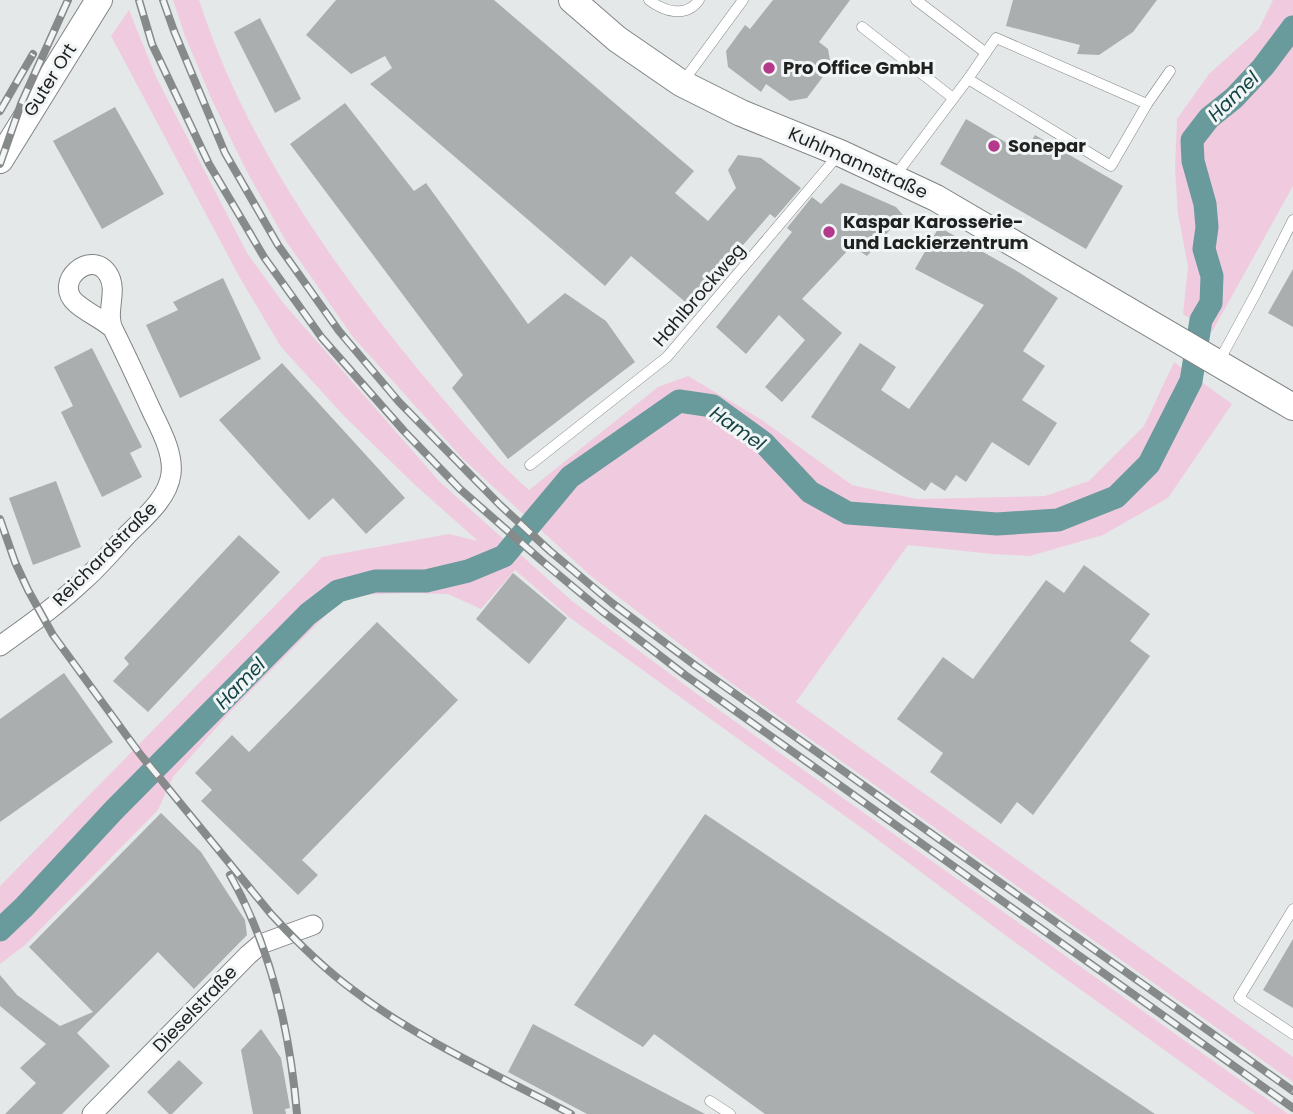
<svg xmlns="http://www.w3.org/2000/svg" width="1293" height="1114" font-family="Poppins,sans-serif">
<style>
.green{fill:#f0cbdf}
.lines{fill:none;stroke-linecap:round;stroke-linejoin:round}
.canal{stroke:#699a9c;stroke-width:23}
.building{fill:#aaaeae}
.lane-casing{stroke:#808484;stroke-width:11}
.street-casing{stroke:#808484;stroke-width:21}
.secondary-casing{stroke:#808484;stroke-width:28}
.lane{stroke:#fff;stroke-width:10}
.street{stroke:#fff;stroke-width:19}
.secondary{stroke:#fff;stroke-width:26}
.rail-casing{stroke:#878a8a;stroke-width:8}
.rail{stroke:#f1f5f5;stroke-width:5;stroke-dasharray:16;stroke-linecap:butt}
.poi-dot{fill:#b4398a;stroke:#f1f5f5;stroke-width:2.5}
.labels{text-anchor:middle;stroke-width:6;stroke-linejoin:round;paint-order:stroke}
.poi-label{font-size:18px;font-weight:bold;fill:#1f2020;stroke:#f1f5f5;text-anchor:start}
.street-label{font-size:18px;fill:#1f2020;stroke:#f1f5f5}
.water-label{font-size:19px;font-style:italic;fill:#144345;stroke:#f1f5f5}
</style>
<rect width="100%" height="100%" fill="#e4e8e8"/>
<g class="green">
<path d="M173,0H199C244,139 329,261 421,373C455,413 489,455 529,490L658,387L688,376L762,420L852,485L917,499L1045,496L1089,481L1144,426L1174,362L1232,404L1168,498L1103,535L1030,556L992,554L908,545L796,702L1293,1057V1082L727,680L592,577L463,459L353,337L286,241L246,170L212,100L185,36Z"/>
<polygon points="1273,0 1293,0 1293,186 1212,332 1183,314 1188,266 1178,214 1175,169 1177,119 1209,74 1259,29"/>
<polygon points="129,10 156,77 247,253 284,304 439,481 572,601 712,705 1288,1114 1255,1114 1231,1098 1009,938 870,834 569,617 515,570 481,609 448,594 410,593 355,595 340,601 231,711 173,777 158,810 25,945 0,964 0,886 309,571 322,557 449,534 478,541 415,485 344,416 281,347 240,278 111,36"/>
</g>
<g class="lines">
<polyline class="canal" points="0,930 24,907 114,810 308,614 338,591 375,581 426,581 468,571 504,556 570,477 679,401 713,406 764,443 810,492 848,513 997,524 1058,520 1116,497 1149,464 1191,381 1201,320 1211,303 1212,276 1204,249 1207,227 1205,204 1193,161 1192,140 1209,118 1234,98 1263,67 1293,27"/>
</g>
<g class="building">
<polygon points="336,0 494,0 694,171 675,193 708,221 736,188 728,170 738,155 761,158 801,188 775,218 770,214 690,306 631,256 605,286 370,84 392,68 385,56 351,74 306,35"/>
<polygon points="773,0 850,0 819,42 828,49 831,66 807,98 790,101 766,84 761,92 728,67 726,51 745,25 750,29"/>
<polygon points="1013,0 1157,0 1133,32 1099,55 1077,54 1080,45 1006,26"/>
<polygon points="260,18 301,99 275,113 234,32"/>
<polygon points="345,103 414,191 426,183 528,324 565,293 606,321 635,362 508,459 452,388 463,375 290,144"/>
<polygon points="115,107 164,194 102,229 53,141"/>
<polygon points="966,119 1024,153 1035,135 1123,186 1086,249 940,164"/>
<polygon points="841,183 896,207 903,215 867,256 852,246 802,299 842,333 782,402 765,387 805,340 779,315 746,354 716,327 792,232 787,228 812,197 821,204"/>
<polygon points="939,227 1020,273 1058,298 1023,351 1045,366 1022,400 1057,423 1029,466 992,442 966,482 956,475 945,491 931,482 925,491 811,417 860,343 896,367 881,390 909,409 984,305 915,269"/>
<polygon points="1293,269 1293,327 1268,313"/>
<polygon points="223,278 261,359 180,398 146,325 178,310 173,302"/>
<polygon points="92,348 142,447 130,453 142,477 102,497 61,412 73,406 54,367"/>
<polygon points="282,363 405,498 366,534 333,498 309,520 219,420"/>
<polygon points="56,481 81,547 33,565 9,498"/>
<polygon points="239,535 280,572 148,712 113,681 129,664 124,658"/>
<polygon points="1084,565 1150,614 1130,641 1150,656 1033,815 1017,802 1001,824 930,772 943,753 897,719 943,657 973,679 1046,580 1064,593"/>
<polygon points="513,573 567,618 529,664 476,619"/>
<polygon points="377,622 458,700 302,860 318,875 298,895 201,801 212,790 195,773 232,735 249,752"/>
<polygon points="64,673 113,742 0,822 0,719"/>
<polygon points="161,813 201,852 245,920 247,935 194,989 158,952 77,1033 110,1066 62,1114 5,1114 36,1083 20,1068 46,1044 0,1006 0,975 17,995 60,1026 93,1012 29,947"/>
<polygon points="705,814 1155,1114 765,1114 654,1034 643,1047 574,1005"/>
<polygon points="1293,939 1293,1008 1263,990"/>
<polygon points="533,1024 615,1067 705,1114 587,1114 508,1072"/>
<polygon points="261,1029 281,1058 290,1108 285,1109 286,1114 253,1114 241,1050"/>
<polygon points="179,1060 203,1083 172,1114 169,1114 147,1092"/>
</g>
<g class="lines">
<g class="lane-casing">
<g id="lane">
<path d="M649,0C665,12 686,18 699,0"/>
<polyline points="916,0 986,53"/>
<polyline points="862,27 953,98"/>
<polyline points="968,79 1111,166 1147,104 1170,71"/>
<polyline points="682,83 743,0"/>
<polyline points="895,176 968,79 996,38 1147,104"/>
<polyline points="1218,363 1256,293 1293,220"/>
<polyline points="530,465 667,357 840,153"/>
<polyline points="1293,909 1239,998 1293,1034"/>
<polyline points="710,1101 730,1114"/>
</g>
</g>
<g class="street-casing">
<g id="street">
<path d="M0,646C29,625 58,605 84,580C100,566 114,549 128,534C145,517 168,498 171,474C174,450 157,424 148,403C137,379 126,355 114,331C104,313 119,291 108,274C91,248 52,282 76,303C86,312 100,318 111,327"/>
<polyline points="92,1114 248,955 261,944 313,925"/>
</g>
</g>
<g class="secondary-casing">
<g id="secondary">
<polyline points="572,0 617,39 681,83 741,113 840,153 936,198 1293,407"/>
<polyline points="0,160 99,0"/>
</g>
</g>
<use href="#lane" class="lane"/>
<use href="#street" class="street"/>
<use href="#secondary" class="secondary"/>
<g class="rail-casing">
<g id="rail">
<polyline points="139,0 152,44 209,164 264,257 322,338 404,431 460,489 542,561 602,611 685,675 1293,1108"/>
<polyline points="163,0 174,31 225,153 278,245 339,331 399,402 500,505 550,551 612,603 696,666 1293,1091"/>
<polyline points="0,111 33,54"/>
<polyline points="0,164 21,104 68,0"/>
<path d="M0,519L15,562L28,590L53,635L140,754L271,914C296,941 323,968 353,990C419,1040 498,1075 571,1114"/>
<path d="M230,875C271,947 290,1032 297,1114"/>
</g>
</g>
<use href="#rail" class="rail"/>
</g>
<g class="poi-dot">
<circle cx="769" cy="68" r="7"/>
<circle cx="994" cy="146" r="7"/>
<circle cx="829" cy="232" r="7"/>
</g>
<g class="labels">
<g class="poi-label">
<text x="783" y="74">Pro Office GmbH</text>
<text x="1008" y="152">Sonepar</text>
<text x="843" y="228">Kaspar Karosserie-<tspan x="843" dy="21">und Lackierzentrum</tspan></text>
</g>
<g class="street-label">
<text transform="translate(50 80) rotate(-58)" y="6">Guter Ort</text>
<text transform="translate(858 163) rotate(24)" y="6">Kuhlmannstraße</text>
<text transform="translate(699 295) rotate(-49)" y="6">Hahlbrockweg</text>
<text transform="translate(105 554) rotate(-45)" y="6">Reichardstraße</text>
<text transform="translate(195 1009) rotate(-46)" y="6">Dieselstraße</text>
</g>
<g class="water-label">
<text transform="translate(1233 96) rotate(-44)" y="7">Hamel</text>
<text transform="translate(738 428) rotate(35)" y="7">Hamel</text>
<text transform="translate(240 683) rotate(-46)" y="7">Hamel</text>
</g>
</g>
</svg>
